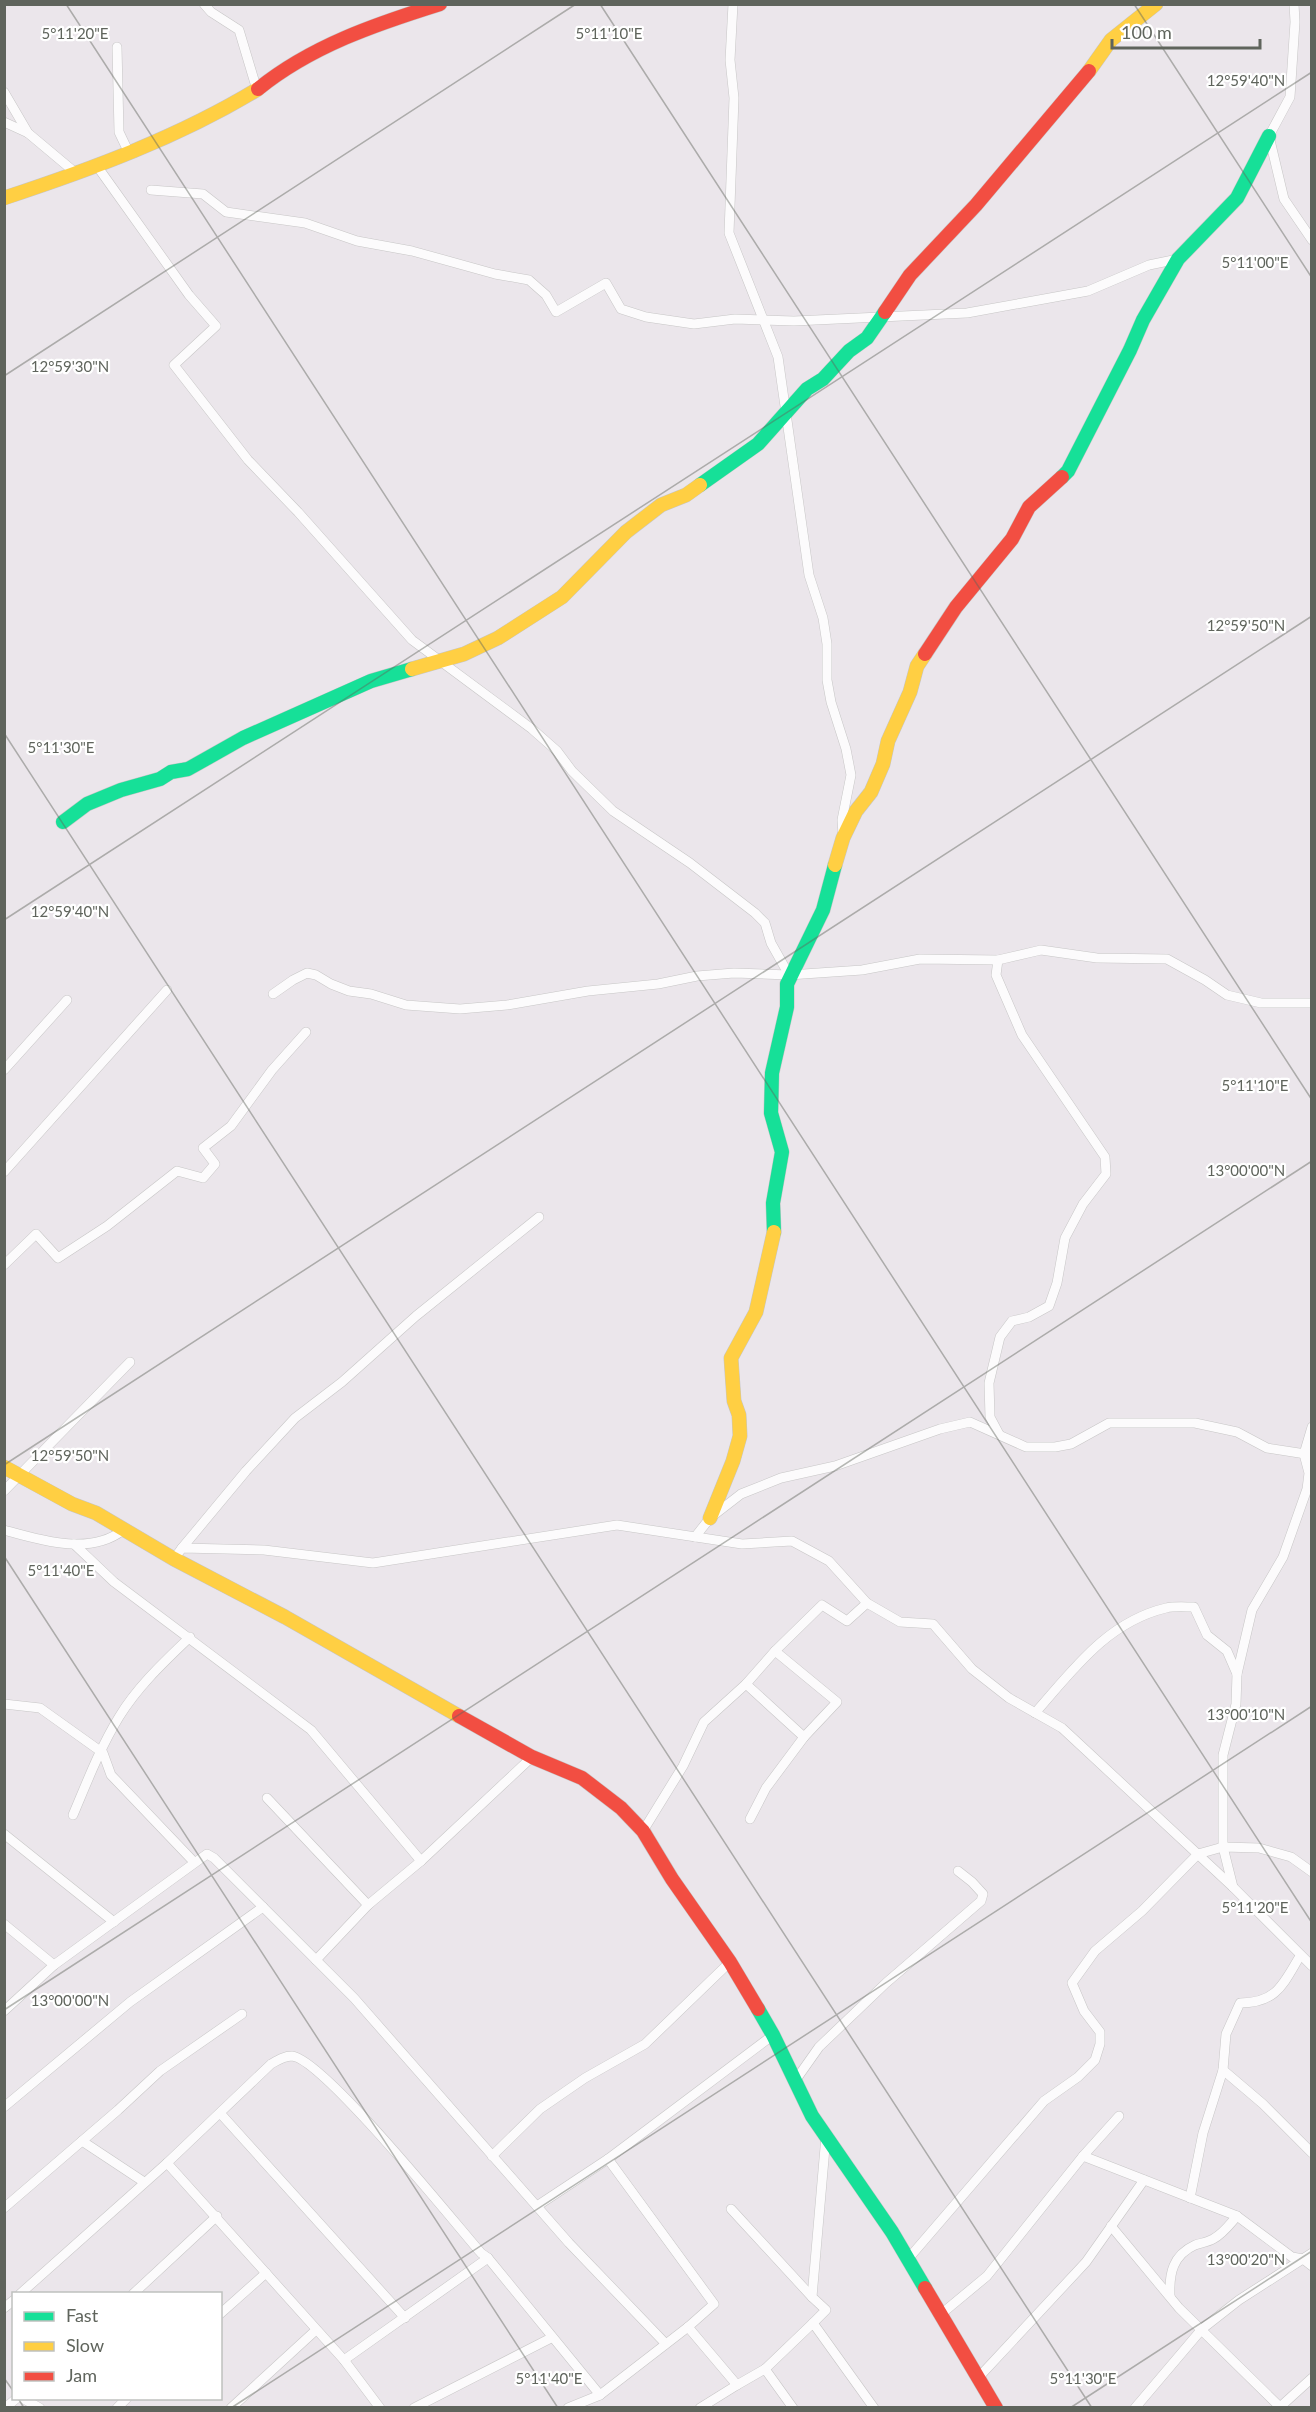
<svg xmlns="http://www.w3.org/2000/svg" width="1316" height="2412" font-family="Lato,sans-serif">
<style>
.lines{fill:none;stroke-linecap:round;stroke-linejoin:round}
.street-casing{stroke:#c7c6c6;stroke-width:10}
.fast-casing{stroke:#c6c6c6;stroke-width:15}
.slow-casing{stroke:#c6c6c6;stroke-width:15}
.jam-casing{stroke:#c6c6c6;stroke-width:15}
.street{stroke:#fcfbfc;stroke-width:9}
.fast{stroke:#16e098;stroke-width:14}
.slow{stroke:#ffcf43;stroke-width:14}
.jam{stroke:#f24e42;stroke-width:14}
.ticks{fill:none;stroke:#5f645c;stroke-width:1.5;stroke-opacity:0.45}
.ticks-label{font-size:15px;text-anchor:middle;fill:#5f645c;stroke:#fff;stroke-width:4.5;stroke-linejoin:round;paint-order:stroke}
</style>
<rect width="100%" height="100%" fill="#ebe6eb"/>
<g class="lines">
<g class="street-casing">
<g id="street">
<polyline points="204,4 211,12 239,30 257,90"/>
<polyline points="733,4 730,60 734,98 729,233 778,357 809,575 823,618 827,644 827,680 831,702 846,749 851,775 842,820 843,835"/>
<polyline points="1294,4 1295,22 1290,97 1269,136 1284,199 1312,240"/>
<polyline points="117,47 119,132 129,153"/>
<polyline points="4,92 28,133 77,174"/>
<polyline points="4,122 28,133"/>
<polyline points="97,166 189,295 216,326 174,365 248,460 298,512 412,640 532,729 557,751 572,771 613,811 690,863 755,913 765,923 771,943 789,975"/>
<polyline points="151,190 203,194 226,212 305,223 357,241 412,251 495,274 529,280 546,295 556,312 606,283 621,309 646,317 694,324 735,319 794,321 967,313 1088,291 1149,265 1178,259"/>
<polyline points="998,960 996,975 1022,1035 1105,1157 1106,1174 1083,1204 1065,1238 1057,1283 1049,1306 1029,1317 1012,1321 1000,1337 989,1383 990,1417 999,1434"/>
<polyline points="273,994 293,980 307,973 316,975 331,984 349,991 371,994 406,1005 460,1009 507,1005 588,991 658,984 697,976 734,973 789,975 862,970 920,959 998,960 1041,950 1097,958 1167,959 1205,980 1227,995 1261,1003 1312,1003"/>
<polyline points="4,1070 67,1000"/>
<polyline points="4,1172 167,990"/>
<polyline points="4,1265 36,1234 58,1258 107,1226 177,1171 203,1178 215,1164 203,1148 231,1126 272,1070 306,1032"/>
<polyline points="1312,1427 1304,1454 1309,1473 1307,1489 1283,1557 1252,1610 1237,1674 1236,1704 1223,1755 1223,1847 1233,1887 1312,1966"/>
<polyline points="4,1491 130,1362"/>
<path d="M4,1530C40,1540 90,1556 123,1530"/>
<polyline points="695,1537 710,1518 741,1494 781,1478 835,1466 940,1429 970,1422 1026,1447 1055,1447 1071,1444 1109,1423 1195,1423 1237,1432 1267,1448 1312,1455"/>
<polyline points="74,1544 114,1582 311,1730 421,1861"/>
<polyline points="182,1548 246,1471 295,1418 342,1382 416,1316 539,1217"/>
<polyline points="174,1559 182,1548 264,1550 373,1563 617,1525 742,1544 792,1541 829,1561 867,1603 900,1622 933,1624 972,1669 1009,1698 1062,1728 1233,1887"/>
<polyline points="775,1651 837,1702 804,1737"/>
<polyline points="746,1684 804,1737 766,1788 750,1819"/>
<polyline points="4,1704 40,1708 103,1753 111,1775 194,1862"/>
<path d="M1035,1713C1073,1670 1107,1622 1166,1608C1174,1606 1185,1607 1194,1607L1207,1635L1227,1651L1237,1674"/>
<polyline points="267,1798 368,1905"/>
<path d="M73,1815C87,1782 100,1748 119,1717C138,1686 164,1662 190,1637"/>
<polyline points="643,1831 683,1766 704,1722 746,1684 775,1651 822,1605 847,1621 867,1603"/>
<polyline points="4,1834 114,1922"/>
<polyline points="4,1924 54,1965"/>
<polyline points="316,1960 368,1905 421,1861 532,1757"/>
<polyline points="4,2011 54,1965 207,1854 214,1858 354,1998 569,2243 665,2343"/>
<polyline points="1223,2070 1263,2104 1312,2153"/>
<polyline points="795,2081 819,2047 886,1983 981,1901 983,1894 972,1882 958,1871"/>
<polyline points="4,2107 130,2002 263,1907"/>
<polyline points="220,2113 405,2318"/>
<polyline points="82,2141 144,2182"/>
<polyline points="492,2156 540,2109 585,2078 645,2044 730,1962"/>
<polyline points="1083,2156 1237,2216 1292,2257 1303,2259 1312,2266"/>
<polyline points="167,2163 344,2360 380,2408"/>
<path d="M1190,2198L1203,2133L1223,2070L1226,2034L1240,2003C1277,2003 1283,1984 1300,1956"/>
<polyline points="537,2206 608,2159 773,2035"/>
<polyline points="4,2208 118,2110 160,2071 242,2014"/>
<polyline points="731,2209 812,2297"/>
<polyline points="1111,2226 1179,2308 1281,2408"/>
<polyline points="908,2259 1044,2101 1078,2077 1095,2060 1100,2044 1100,2032 1084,2011 1072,1983 1095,1951 1142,1911 1198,1854 1223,1847 1259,1848 1291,1857 1312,1872"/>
<path d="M20,2294L167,2163L271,2064C278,2060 284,2056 292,2056C323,2059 454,2222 481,2253L488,2258L600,2395"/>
<polyline points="133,2294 217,2216"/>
<path d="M1170,2296C1169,2273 1173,2255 1195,2245C1201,2243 1208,2242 1213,2239C1223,2234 1230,2224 1237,2216"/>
<polyline points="4,2308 14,2300"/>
<polyline points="220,2314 266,2273"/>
<polyline points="940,2315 987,2276 1083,2156 1119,2116"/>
<polyline points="813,2323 826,2310 812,2297 826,2136"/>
<polyline points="688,2327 737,2385 765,2369 793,2408"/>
<polyline points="344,2360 488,2258"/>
<polyline points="765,2369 813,2323 874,2408"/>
<polyline points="978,2378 1086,2262 1144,2180"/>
<polyline points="22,2398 40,2408"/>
<polyline points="1280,2407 1312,2378"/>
<polyline points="5,2408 17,2398"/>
<polyline points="117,2408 127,2398"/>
<polyline points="231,2408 316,2330"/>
<polyline points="414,2408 551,2338"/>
<polyline points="568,2408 600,2395 688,2327 714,2304 608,2159"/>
<polyline points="700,2408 737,2385"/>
<polyline points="1135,2408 1202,2329 1239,2300 1312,2253"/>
</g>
</g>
<g class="fast-casing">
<g id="fast">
<polyline points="1062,477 1068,471 1130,350 1143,320 1178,259 1237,198 1269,136"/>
<polyline points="700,485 758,444 807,389 823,379 849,351 867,338 885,312"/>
<polyline points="63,822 87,804 121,790 160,779 171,772 188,769 243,738 371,681 412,669"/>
<polyline points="774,1232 773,1203 782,1152 771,1113 772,1073 787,1007 787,984 823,910 835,865"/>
<polyline points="758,2009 773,2035 812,2116 892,2232 925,2288"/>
</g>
</g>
<g class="slow-casing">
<g id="slow">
<polyline points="1089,71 1111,40 1156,4"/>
<path d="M4,198C92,169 179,137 258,89"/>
<polyline points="412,669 464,654 498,638 562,597 626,532 661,505 686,495 700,485"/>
<polyline points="835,865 843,838 856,811 871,792 883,764 888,741 910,692 917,666 925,654"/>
<polyline points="4,1467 72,1504 96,1513 174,1559 285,1617 459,1716"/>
<polyline points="710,1518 733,1461 740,1436 739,1415 734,1401 731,1358 756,1312 774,1232"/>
</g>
</g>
<g class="jam-casing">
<g id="jam">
<path d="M258,89C311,46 376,24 440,4"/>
<polyline points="885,312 910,275 976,205 1089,71"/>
<polyline points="925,654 956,607 1012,539 1029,507 1062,477"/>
<polyline points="459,1716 532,1757 582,1778 621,1808 643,1831 672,1879 730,1962 758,2009"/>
<polyline points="925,2288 996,2408"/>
</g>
</g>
<use href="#street" class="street"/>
<use href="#fast" class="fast"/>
<use href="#slow" class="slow"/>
<use href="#jam" class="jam"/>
</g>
<path class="ticks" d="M66,4L1312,1923M600,4L1312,1100M1134,4L1312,278M4,376L576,4M4,733L1092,2408M4,920L1312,72M4,1465L1312,616M4,1556L558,2408M4,2010L1312,1161M4,2378L14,2392M18,2398L24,2408M231,2408L1312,1706M1070,2408L1312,2251"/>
<g class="ticks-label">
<text x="75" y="39">5°11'20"E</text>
<text x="609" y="39">5°11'10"E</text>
<text x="1246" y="86">12°59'40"N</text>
<text x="1255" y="268">5°11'00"E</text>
<text x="70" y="372">12°59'30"N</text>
<text x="1246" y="631">12°59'50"N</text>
<text x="61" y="753">5°11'30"E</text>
<text x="70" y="917">12°59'40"N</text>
<text x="1255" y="1091">5°11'10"E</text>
<text x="1246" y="1176">13°00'00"N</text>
<text x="70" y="1461">12°59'50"N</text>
<text x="61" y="1576">5°11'40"E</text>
<text x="1246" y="1720">13°00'10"N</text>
<text x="1255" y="1913">5°11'20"E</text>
<text x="70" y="2006">13°00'00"N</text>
<text x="1246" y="2265">13°00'20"N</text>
<text x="549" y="2384">5°11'40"E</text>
<text x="1083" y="2384">5°11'30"E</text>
</g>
<rect width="1316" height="2412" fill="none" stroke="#5f645c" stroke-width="12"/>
<rect x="12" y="2292" width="210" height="108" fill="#ffffff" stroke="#bfc1be" stroke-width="1.5"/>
<rect x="24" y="2312" width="30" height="9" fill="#16e098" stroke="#bfc1be" stroke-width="1.5"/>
<text x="66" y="2322" font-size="18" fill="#5f645c">Fast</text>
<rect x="24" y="2342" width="30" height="9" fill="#ffcf43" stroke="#bfc1be" stroke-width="1.5"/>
<text x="66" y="2352" font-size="18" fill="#5f645c">Slow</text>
<rect x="24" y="2372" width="30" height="9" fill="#f24e42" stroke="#bfc1be" stroke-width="1.5"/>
<text x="66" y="2382" font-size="18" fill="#5f645c">Jam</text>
<path d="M1112 39v9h148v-9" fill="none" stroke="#5f645c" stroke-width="3"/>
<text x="1121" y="39" font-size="18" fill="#5f645c" stroke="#ffffff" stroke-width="4.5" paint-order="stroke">100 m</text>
</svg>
